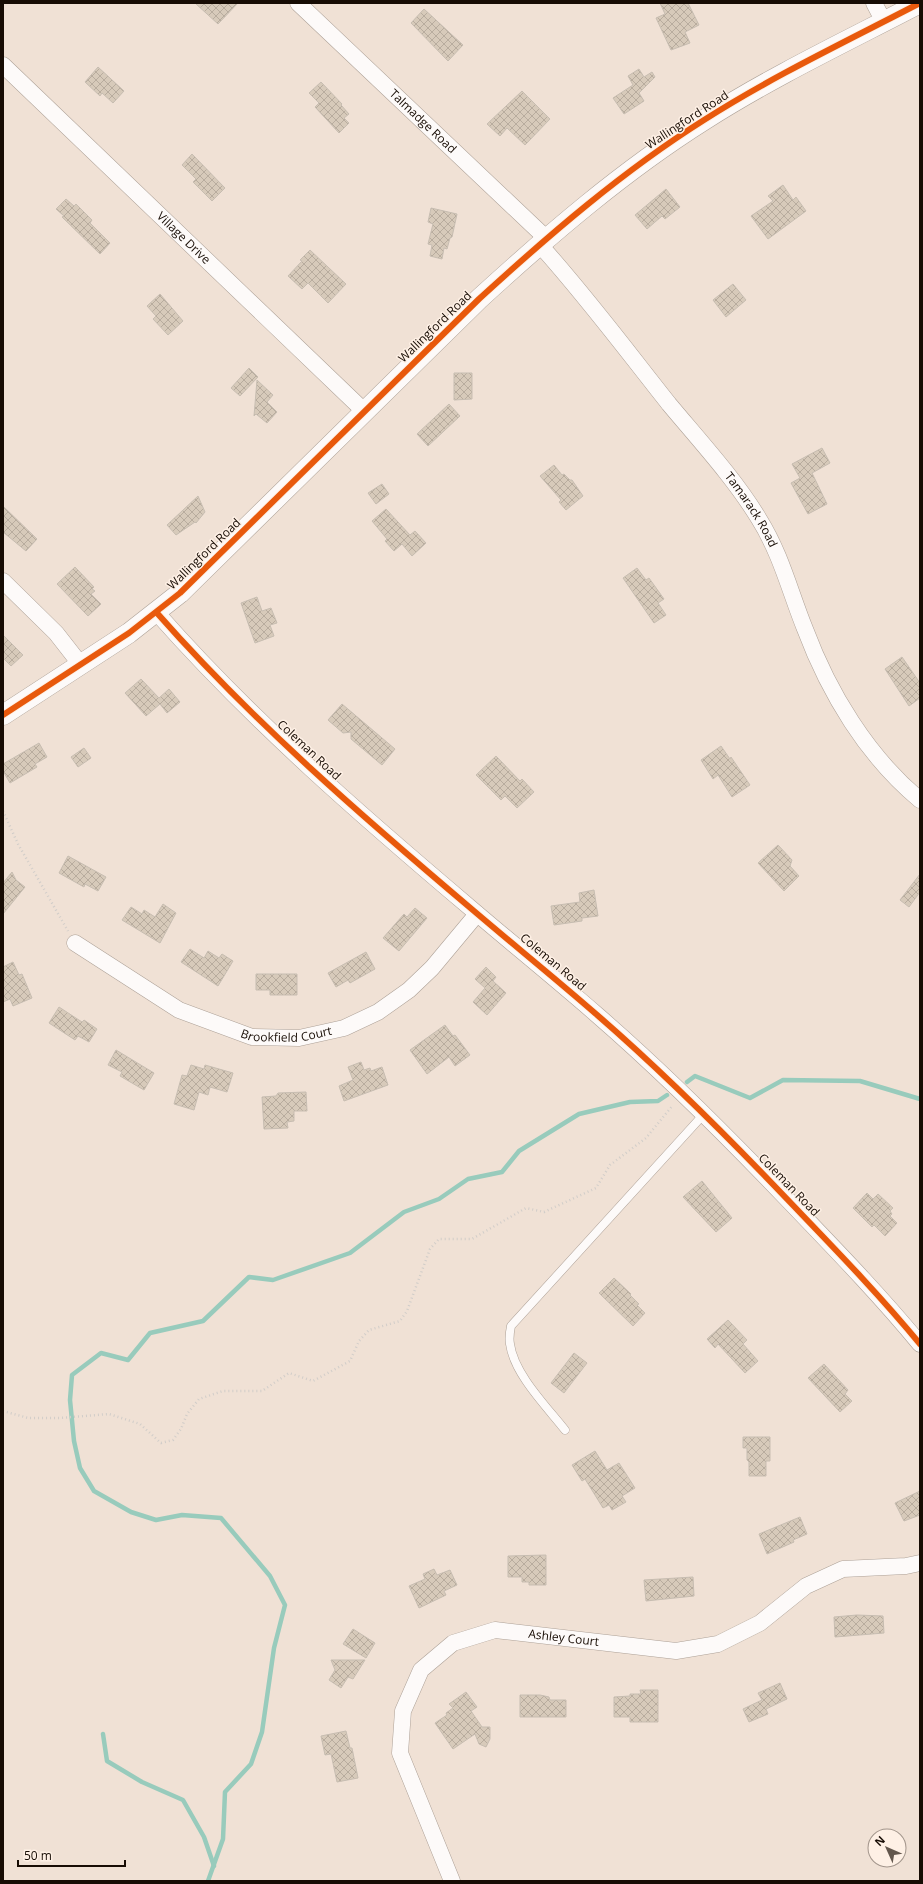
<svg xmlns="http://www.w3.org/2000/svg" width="923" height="1884" font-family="'Open Sans',sans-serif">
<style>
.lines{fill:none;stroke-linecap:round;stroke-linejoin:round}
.stream{stroke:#98cbbc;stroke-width:4.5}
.building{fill:url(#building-cross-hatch);stroke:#c7bdb1}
.service-casing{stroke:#ada197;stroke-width:9}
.minor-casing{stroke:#ada197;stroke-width:17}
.tertiary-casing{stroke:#ada197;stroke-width:21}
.path{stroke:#d1cdc9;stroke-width:2.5;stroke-dasharray:1 3;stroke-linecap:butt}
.service{stroke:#fdfaf9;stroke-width:8}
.minor{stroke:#fdfaf9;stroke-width:16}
.tertiary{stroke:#fdfaf9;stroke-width:20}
.cycleway-casing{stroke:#fef0e5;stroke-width:8}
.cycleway{stroke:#e8590c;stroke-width:6}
.labels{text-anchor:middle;stroke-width:3;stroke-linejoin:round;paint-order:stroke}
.street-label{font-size:12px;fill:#170c04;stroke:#fef0e5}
</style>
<defs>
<pattern id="building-cross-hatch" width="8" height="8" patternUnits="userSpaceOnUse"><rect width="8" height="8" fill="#d7caba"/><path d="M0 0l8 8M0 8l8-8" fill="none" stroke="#b8ac9e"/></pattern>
</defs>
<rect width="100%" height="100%" fill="#f0e1d5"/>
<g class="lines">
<g class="stream">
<polyline points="687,1082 695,1076 750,1098 783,1080 860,1081 920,1099"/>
<polyline points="103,1734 107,1761 142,1782 183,1800 204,1837 214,1866"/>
<polyline points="208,1881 223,1839 225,1792 251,1764 262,1732 274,1648 285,1605 270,1576 221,1518 182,1515 156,1520 131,1512 94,1491 80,1468 74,1441 70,1400 72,1375 101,1353 128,1360 150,1333 203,1321 249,1277 273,1280 350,1253 404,1212 439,1199 468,1179 502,1172 519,1151 579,1114 630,1102 658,1101 667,1095"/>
</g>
</g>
<g class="building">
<polygon points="195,3 238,3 218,24"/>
<polygon points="660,3 688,3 699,25 685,32 690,43 671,50 656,18 665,14"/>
<polygon points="424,9 463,45 448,61 411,23"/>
<polygon points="98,67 124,91 113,103 102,93 100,96 85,82"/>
<polygon points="639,69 644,77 652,72 655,77 639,93 644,101 624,114 613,98 633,85 628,76"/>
<polygon points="321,82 342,104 341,105 349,114 344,118 349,123 339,133 315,107 319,103 309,93"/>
<polygon points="522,91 550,119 525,145 507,128 500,136 487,124"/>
<polygon points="192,154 225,188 212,201 193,182 196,179 182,165"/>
<polygon points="783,185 793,200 796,197 806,211 768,239 751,216 773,201 768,196"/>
<polygon points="666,189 680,207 665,219 662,216 647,229 635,215"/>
<polygon points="66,199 74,206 76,204 92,220 90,223 110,243 100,254 62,217 64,216 56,209"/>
<polygon points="431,208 457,214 452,237 450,238 447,249 444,248 442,259 430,256 432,245 428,244 433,224 428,222"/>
<polygon points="310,250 346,284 328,303 308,283 302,289 288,276 302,261 300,260"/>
<polygon points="733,284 746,300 726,317 713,300"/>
<polygon points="160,294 183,321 168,335 153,319 156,316 147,306"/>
<polygon points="249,368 258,377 240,396 231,388"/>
<polygon points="454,373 472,373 472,399 454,400"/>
<polygon points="257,380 273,395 267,402 277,412 267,423 256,414 254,416"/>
<polygon points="449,404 460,416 428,446 417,434"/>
<polygon points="822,448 830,463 812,473 827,504 808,514 791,483 800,478 792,464"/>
<polygon points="554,465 562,475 564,474 570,480 572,480 583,496 566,510 559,502 561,500 540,476"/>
<polygon points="382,484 389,494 376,504 368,493"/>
<polygon points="198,496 205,512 196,523 195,522 176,535 167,525"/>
<polygon points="3,506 37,539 26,551 3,532"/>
<polygon points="386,509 410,535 415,531 426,543 412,556 402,544 394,551 385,541 387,539 372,521"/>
<polygon points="75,567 94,587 92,589 95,591 91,594 101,604 88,616 57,584"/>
<polygon points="637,568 646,580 649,578 664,599 658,603 666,615 654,623 623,578"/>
<polygon points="257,597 262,611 271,608 277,623 270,625 274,636 255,643 241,603"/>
<polygon points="3,635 23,655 11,666 3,658"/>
<polygon points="902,657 920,683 920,698 909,706 885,669"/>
<polygon points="141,679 159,698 169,689 180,702 167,713 160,704 146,716 125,693"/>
<polygon points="342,704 395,749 382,765 351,739 351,732 343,733 328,720"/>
<polygon points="39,743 47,757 35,764 37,767 10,783 3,771 3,764"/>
<polygon points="721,746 730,759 731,757 750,785 732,797 718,775 713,779 701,760"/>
<polygon points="84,748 91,758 78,767 71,757"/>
<polygon points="496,756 520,781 522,779 534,792 517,808 505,796 501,800 476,775"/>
<polygon points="778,845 792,860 790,866 799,876 784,891 758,863"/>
<polygon points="68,856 106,877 98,891 85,884 84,887 59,873"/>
<polygon points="12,872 16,880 25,887 3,914 3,883"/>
<polygon points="920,874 920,892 909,907 900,900"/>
<polygon points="594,890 598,916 582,918 582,921 554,925 551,906 580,902 579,893"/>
<polygon points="163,904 176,913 160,943 122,920 131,907 142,914 144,910 155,917"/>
<polygon points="415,908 427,918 399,951 383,938 404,914 407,917"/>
<polygon points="190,949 204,958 208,951 219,958 222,954 233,961 218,986 181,962"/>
<polygon points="366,952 375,969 350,983 348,980 336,987 328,973"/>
<polygon points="13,962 19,975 22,974 32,998 13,1006 10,999 3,1002 3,967"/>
<polygon points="486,967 496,977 493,981 506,993 487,1015 473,1002 485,988 475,979"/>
<polygon points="256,974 297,974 297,995 270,995 270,990 256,990"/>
<polygon points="59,1007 82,1022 84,1020 97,1029 89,1042 78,1036 75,1040 49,1023"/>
<polygon points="445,1025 453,1036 455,1035 470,1055 455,1066 449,1057 427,1074 410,1050"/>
<polygon points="116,1050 154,1073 144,1090 120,1076 122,1072 108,1065"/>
<polygon points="361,1062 364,1070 370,1068 371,1071 382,1067 388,1085 344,1101 339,1086 353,1080 348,1067"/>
<polygon points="191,1065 204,1069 205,1065 233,1073 227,1092 210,1087 208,1095 199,1092 194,1110 174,1104 182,1075 187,1076"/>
<polygon points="306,1092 307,1111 294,1111 294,1121 287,1122 288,1128 264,1129 262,1097 276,1096 278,1093"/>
<polygon points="702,1181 732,1218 716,1232 683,1197"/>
<polygon points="867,1193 873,1199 878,1194 893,1208 890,1211 892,1214 890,1216 897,1223 885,1236 874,1225 872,1227 853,1208"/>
<polygon points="614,1278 631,1294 630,1295 639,1304 637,1305 645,1313 633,1326 599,1293"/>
<polygon points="728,1320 747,1340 743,1344 758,1361 745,1373 718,1344 715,1348 707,1339"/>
<polygon points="574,1353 587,1363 564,1393 551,1383"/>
<polygon points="824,1364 848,1390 845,1394 852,1401 840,1412 808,1378"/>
<polygon points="743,1437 770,1437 770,1461 766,1461 766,1476 749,1476 749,1462 747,1460 747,1448 743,1448"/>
<polygon points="595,1451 607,1470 619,1463 635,1488 622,1496 626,1502 612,1510 609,1505 603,1508 585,1479 582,1481 572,1465"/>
<polygon points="920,1491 920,1515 904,1521 895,1503"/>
<polygon points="800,1517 807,1534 793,1540 794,1542 767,1554 759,1534"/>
<polygon points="546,1555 546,1585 529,1585 529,1582 522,1582 522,1577 508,1577 508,1556"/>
<polygon points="434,1569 437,1575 450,1570 457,1585 444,1591 446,1595 419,1608 409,1586 425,1579 423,1574"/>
<polygon points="693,1577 694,1596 646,1601 644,1580"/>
<polygon points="857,1615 883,1616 884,1633 835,1637 834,1617"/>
<polygon points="353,1629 375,1643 366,1658 343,1644"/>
<polygon points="331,1660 365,1660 353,1679 348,1677 341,1688 329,1680 335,1670"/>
<polygon points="780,1683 787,1699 766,1709 768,1714 749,1722 743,1709 762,1700 758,1693"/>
<polygon points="640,1690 658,1690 658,1722 630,1722 630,1717 614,1717 614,1697 630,1696 630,1694 641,1694"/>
<polygon points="466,1692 477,1707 471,1711 482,1727 490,1727 490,1739 486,1747 479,1744 475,1734 453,1749 435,1723 447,1715 446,1713 453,1708 449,1704"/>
<polygon points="520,1695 540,1695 549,1697 550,1700 566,1700 566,1717 520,1717"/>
<polygon points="346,1731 350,1748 352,1748 358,1778 337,1782 331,1754 325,1755 321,1736"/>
</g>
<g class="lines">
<g class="service-casing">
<path id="service" d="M565,1430C547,1407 514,1374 510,1344C509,1339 510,1331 511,1326L704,1114"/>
</g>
<g class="minor-casing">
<g id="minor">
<path id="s1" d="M298,3L547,239"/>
<polyline points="874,3 884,22"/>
<path id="s2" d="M3,65L364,411"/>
<path id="s3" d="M540,245C586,296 627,351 669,404C699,440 735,479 759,519C781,554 790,592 805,629C829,693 867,756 920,800"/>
<polyline points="3,581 56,633 81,665"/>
<path d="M157,613C253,722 364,818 474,911C515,946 556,979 596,1014C663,1072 726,1135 787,1199C832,1246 878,1293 920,1344"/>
<path id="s4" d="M75,943L179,1010L252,1037L299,1038L344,1028L378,1012L409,990L432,968L477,914"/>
<path id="s5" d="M452,1881L400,1753L403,1711L421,1670L453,1643L495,1630L676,1651L718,1644L760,1623L806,1586L843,1569L906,1566L920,1563"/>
</g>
</g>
<g class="tertiary-casing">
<path id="tertiary" d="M3,715L129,633L180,593L479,299C549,235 623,171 704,120C773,76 847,41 920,3"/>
</g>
<g class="path">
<polyline points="3,811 18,844 68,931"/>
<polyline points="3,1411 28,1418 60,1418 109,1414 140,1424 161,1443 173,1440 181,1429 187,1414 199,1399 223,1391 262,1391 289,1373 313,1381 350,1361 359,1341 369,1330 400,1321 407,1311 430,1249 439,1239 472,1239 526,1208 544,1212 596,1188 610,1165 646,1138 673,1105"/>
</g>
<use href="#service" class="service"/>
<use href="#minor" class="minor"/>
<use href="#tertiary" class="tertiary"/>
<g class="cycleway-casing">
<g id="cycleway">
<path d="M157,613C253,722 364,818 474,911C515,946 556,979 596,1014C663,1072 726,1135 787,1199C832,1246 878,1293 920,1344"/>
<path d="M3,715L129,633L180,593L479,299C549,235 623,171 704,120C773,76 847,41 920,3"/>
</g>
</g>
<use href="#cycleway" class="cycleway"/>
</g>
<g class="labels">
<g class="street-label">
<text dy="4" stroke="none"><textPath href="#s1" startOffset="172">Talmadge Road</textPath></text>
<text transform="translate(687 120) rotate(-33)" y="4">Wallingford Road</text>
<text dy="4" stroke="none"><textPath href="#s2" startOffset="250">Village Drive</textPath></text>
<text transform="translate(435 327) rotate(-44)" y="4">Wallingford Road</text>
<text dy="4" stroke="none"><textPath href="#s3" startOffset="339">Tamarack Road</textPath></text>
<text transform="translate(204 554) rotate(-44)" y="4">Wallingford Road</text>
<text transform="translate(309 750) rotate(43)" y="4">Coleman Road</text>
<text transform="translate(553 962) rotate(40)" y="4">Coleman Road</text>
<text dy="4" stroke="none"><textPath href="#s4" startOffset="236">Brookfield Court</textPath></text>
<text transform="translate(789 1185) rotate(46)" y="4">Coleman Road</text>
<text dy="4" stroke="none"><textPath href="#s5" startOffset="380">Ashley Court</textPath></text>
</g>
</g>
<rect width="923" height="1884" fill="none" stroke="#170c04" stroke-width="8"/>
<g transform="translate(887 1848) rotate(315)"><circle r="19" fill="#fef0e5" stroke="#a2958b"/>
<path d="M0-3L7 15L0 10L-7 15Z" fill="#63574d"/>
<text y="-6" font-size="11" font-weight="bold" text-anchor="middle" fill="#170c04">N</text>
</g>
<path d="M18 1860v6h107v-6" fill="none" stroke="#170c04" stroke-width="2"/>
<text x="24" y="1860" font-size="12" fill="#170c04" stroke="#fef0e5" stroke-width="3" paint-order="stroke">50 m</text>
</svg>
